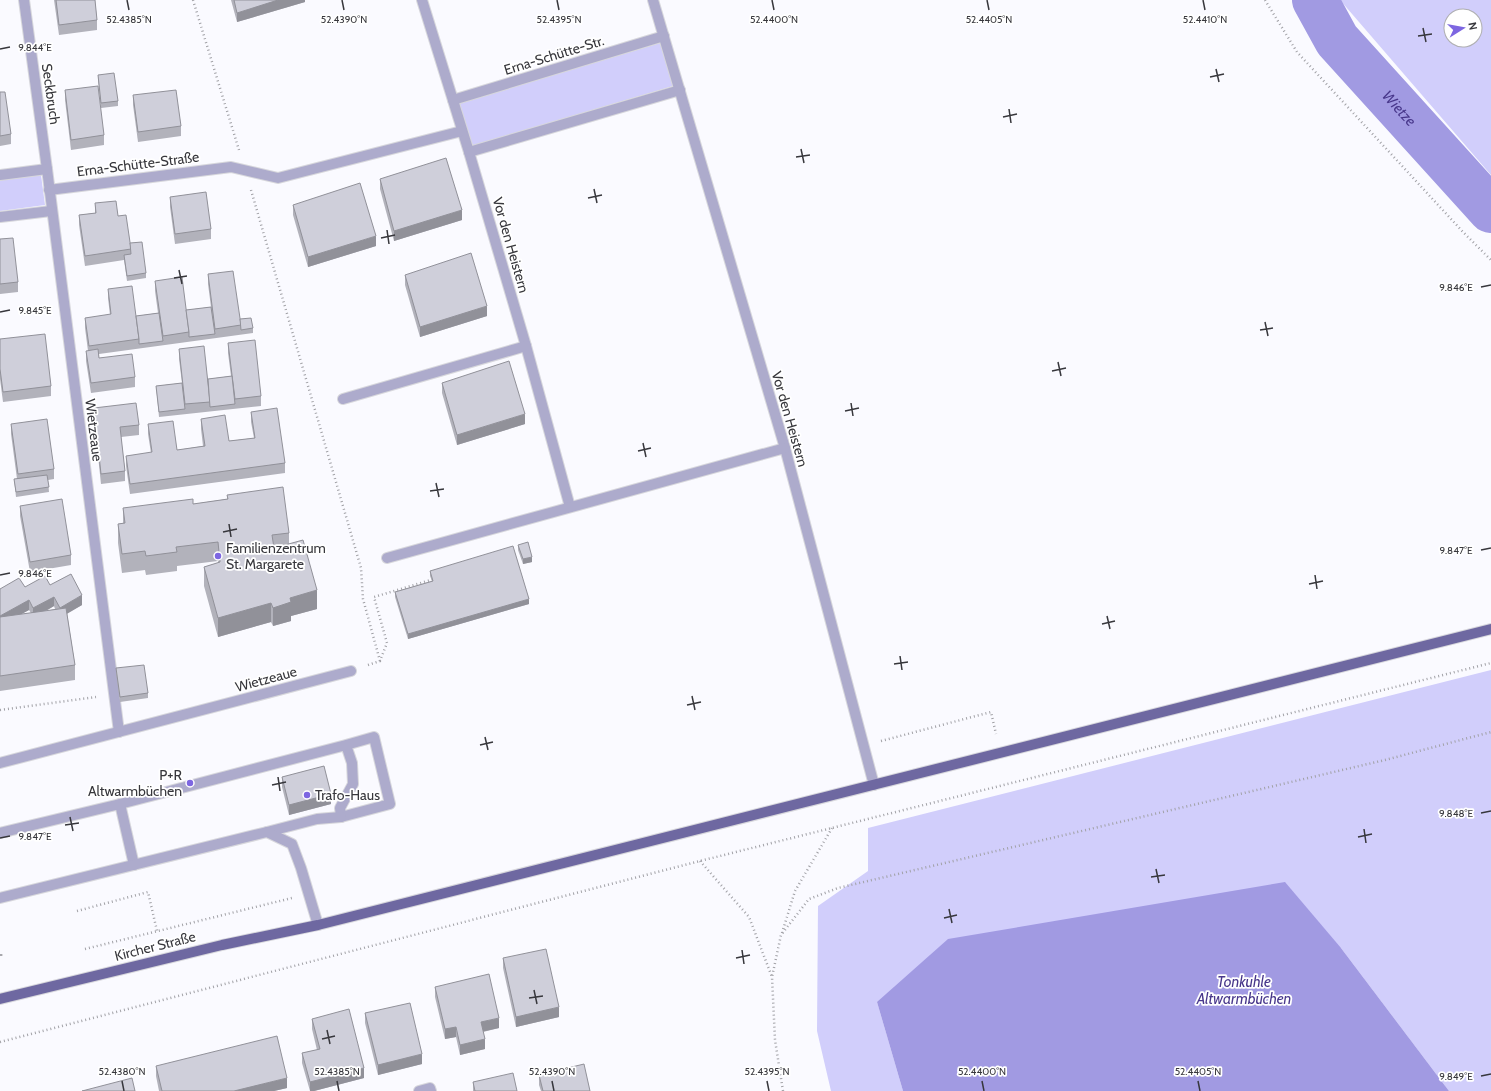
<svg xmlns="http://www.w3.org/2000/svg" width="1491" height="1091" font-family="Cabin,sans-serif">
<style>
.green{fill:#d1cefb;fill-rule:evenodd}
.water{fill:#a19ae2}
.lines{fill:none;stroke-linecap:round;stroke-linejoin:round}
.river{stroke:#a19ae2;stroke-width:46}
.minor-casing{stroke:#d7d7dc;stroke-width:12}
.major-casing{stroke:#d7d7dc;stroke-width:12}
.path{stroke:#a1a1a6;stroke-width:2.5;stroke-dasharray:1 3;stroke-linecap:butt}
.minor{stroke:#adabcc;stroke-width:10}
.major{stroke:#6e68a1;stroke-width:10}
.tram{stroke:#57575c;stroke-width:1}
.wall{fill:#b2b2bb;fill-rule:evenodd}
.shaded-wall{fill:#919199}
.building{fill:#cfcfda;stroke:#919199}
.ticks{fill:none;stroke:#37373c;stroke-width:1.5}
.poi-dot{fill:#7d66e1;stroke:#fff;stroke-width:1.5}
.labels{text-anchor:middle;stroke-width:3.5;stroke-linejoin:round;paint-order:stroke}
.street-label{font-size:14px;fill:#37373c;stroke:#fff}
.poi-label{font-size:14px;fill:#37373c;stroke:#fff;text-anchor:start}
.water-label{font-size:15px;font-style:italic;fill:#48378b;stroke:#fff}
.ticks-label{font-size:10px;text-anchor:middle;fill:#37373c;stroke:#fff;stroke-width:3.5;stroke-linejoin:round;paint-order:stroke}
</style>
<rect width="100%" height="100%" fill="#fafaff"/>
<g class="green">
<path d="M1340,0H1491V175ZM1451,16H1475V40H1451Z"/>
<polygon points="660,43 673,86 472,146 459,103"/>
<polygon points="41,175 45,205 0,211 0,180"/>
<polygon points="1491,670 1491,1091 1449,1091 1341,948 877,1002 903,1091 831,1091 817,1031 818,906 868,871 868,828"/>
</g>
<polygon class="water" points="1285,882 1341,948 1449,1091 903,1091 877,1002 948,939"/>
<g class="lines">
<path class="river" id="s1" d="M1315,0L1337,40L1491,210"/>
<g class="minor-casing">
<g id="minor">
<polyline points="24,0 47,169 119,732"/>
<polyline points="422,0 469,152 526,346 570,507"/>
<polyline points="653,0 785,448 874,785"/>
<polyline points="453,100 664,36"/>
<polyline points="469,152 680,90"/>
<polyline points="0,175 47,169"/>
<polyline points="49,190 231,167 278,178 462,131"/>
<polyline points="0,217 51,211"/>
<polyline points="343,399 526,346"/>
<polyline points="387,558 785,448"/>
<polyline points="0,763 351,671"/>
<polyline points="120,804 346,745 374,737 390,804 341,817 340,808 353,784 352,763 346,745"/>
<polyline points="267,832 317,819 341,817"/>
<polyline points="0,833 120,804 134,865"/>
<polyline points="0,898 267,832 292,844 301,868 318,925"/>
<polyline points="419,1091 430,1088 431,1091"/>
</g>
</g>
<g class="major-casing">
<polyline id="major" points="0,999 222,945 318,925 1491,629"/>
</g>
<g class="path">
<polyline points="193,0 239,150"/>
<polyline points="1265,0 1297,52 1463,232 1491,260"/>
<polyline points="251,190 361,568 363,599 380,661"/>
<polyline points="368,665 380,661 387,643 374,597 434,579"/>
<polyline points="0,710 96,697"/>
<polyline points="881,741 991,712 996,734"/>
<polyline points="700,861 749,917 772,977"/>
<polyline points="77,911 148,892 157,931"/>
<polyline points="782,933 795,891 832,828"/>
<polyline points="85,949 292,898"/>
<polyline points="0,1042 700,861 1491,663"/>
<polyline points="783,1091 775,1040 772,977 781,935 809,899 838,888 1385,760 1491,732"/>
</g>
<use href="#minor" class="minor"/>
<use href="#major" class="major"/>
<polyline class="tram" points="0,955 2,955"/>
</g>
<g class="wall">
<polygon points="54,0 95,0 97,20 97,30 59,35"/>
<polygon points="231,0 305,0 305,2 237,22"/>
<polygon points="98,75 118,101 118,106 101,108 98,80"/>
<polygon points="65,90 104,135 104,145 71,150 65,100"/>
<polygon points="0,92 11,134 11,144 0,146"/>
<polygon points="133,95 181,126 181,136 138,142 133,105"/>
<polygon points="380,179 462,220 394,241 380,189"/>
<polygon points="170,197 211,229 211,239 175,244 170,207"/>
<polygon points="95,203 118,216 130,243 146,273 146,278 127,281 124,260 85,266 79,225 79,215 95,213"/>
<polygon points="293,205 376,246 308,267 293,215"/>
<polygon points="0,239 18,282 18,292 0,294"/>
<polygon points="208,274 240,319 253,328 253,333 99,354 99,358 135,377 135,387 91,393 86,361 86,351 88,351 85,328 85,318 110,315 108,298 108,289 136,316 158,313 155,291 155,281 186,310 211,307 208,284"/>
<polygon points="405,275 487,316 420,337 405,285"/>
<polygon points="0,339 51,386 51,396 3,402 0,379"/>
<polygon points="228,343 261,396 261,406 159,417 156,386 182,383 179,359 179,349 208,379 231,376 228,353"/>
<polygon points="442,383 525,424 457,445 442,393"/>
<polygon points="94,408 139,425 139,435 121,437 125,471 125,481 101,484 94,418"/>
<polygon points="251,412 285,463 285,473 130,494 126,466 126,456 151,453 148,434 148,424 177,450 203,446 201,429 201,419 229,441 254,438 251,422"/>
<polygon points="11,424 54,469 54,479 48,480 49,492 16,497 14,479 17,479 11,434"/>
<polygon points="227,495 289,533 289,543 317,609 291,616 291,621 273,626 271,622 218,637 204,586 204,567 218,563 218,561 177,566 177,571 146,575 145,570 122,573 118,543 118,524 123,523 123,508 193,504 227,499"/>
<polygon points="20,506 71,555 71,565 30,572 20,516"/>
<polygon points="518,545 532,562 523,564 518,550"/>
<polygon points="430,571 529,604 408,639 395,597 395,592 432,581 430,576"/>
<path d="M50,585L82,605L67,613L75,665V680L0,691V589ZM54,606L55,609L46,611ZM29,610L31,613L21,614Z"/>
<polygon points="116,668 148,693 148,698 120,702 116,673"/>
<polygon points="282,777 331,804 289,815 282,787"/>
<polygon points="503,958 559,1017 516,1027 503,968"/>
<polygon points="435,987 499,1028 483,1032 485,1049 460,1055 456,1037 445,1039 435,997"/>
<polygon points="365,1013 422,1064 378,1075 365,1023"/>
<polygon points="312,1019 364,1078 314,1091 310,1091 302,1063 302,1053 317,1050 312,1029"/>
<polygon points="156,1066 287,1088 274,1091 159,1091 156,1076"/>
<polygon points="539,1075 590,1091 541,1091 539,1085"/>
<polygon points="473,1082 517,1091 473,1091"/>
</g>
<g class="shaded-wall">
<polygon points="278,0 305,0 305,2 237,22 237,13"/>
<polygon points="462,210 462,220 394,241 394,231"/>
<polygon points="376,236 376,246 308,267 308,257"/>
<polygon points="487,306 487,316 420,337 420,327"/>
<polygon points="525,414 525,424 457,445 457,435"/>
<polygon points="532,557 532,562 523,564 523,559"/>
<polygon points="317,590 317,609 291,616 291,621 273,626 273,608 290,598"/>
<polygon points="82,595 82,605 60,618 60,608"/>
<polygon points="54,597 54,606 33,618 33,608"/>
<polygon points="529,599 529,604 408,639 408,634"/>
<polygon points="29,600 29,610 0,626 0,616"/>
<polygon points="271,603 271,622 218,637 218,618"/>
<polygon points="331,794 331,804 289,815 289,805"/>
<polygon points="559,1007 559,1017 516,1027 516,1017"/>
<polygon points="499,1018 499,1028 481,1032 481,1022"/>
<polygon points="456,1027 456,1037 445,1039 445,1029"/>
<polygon points="485,1039 485,1049 460,1055 460,1045"/>
<polygon points="422,1054 422,1064 378,1075 378,1065"/>
<polygon points="364,1068 364,1078 314,1091 310,1091 310,1082"/>
<polygon points="287,1078 287,1088 274,1091 234,1091"/>
</g>
<g class="building">
<polygon points="56,0 95,0 97,20 59,25"/>
<polygon points="234,0 278,0 237,13"/>
<polygon points="114,73 118,101 101,103 98,75"/>
<polygon points="98,86 104,135 71,140 65,90"/>
<polygon points="176,90 181,126 138,132 133,95"/>
<polygon points="0,92 5,92 11,134 0,136"/>
<polygon points="446,158 462,210 394,231 380,179"/>
<polygon points="360,183 376,236 308,257 293,205"/>
<polygon points="206,192 211,229 175,234 170,197"/>
<polygon points="116,201 118,216 126,215 131,249 85,256 79,215 96,213 95,203"/>
<polygon points="13,238 18,282 0,284 0,239"/>
<polygon points="142,242 146,273 127,276 124,255 131,254 130,243"/>
<polygon points="471,253 487,306 420,327 405,275"/>
<polygon points="233,271 241,325 215,329 208,274"/>
<polygon points="182,277 189,332 163,336 155,281"/>
<polygon points="132,286 139,339 89,346 85,318 111,314 108,289"/>
<polygon points="211,307 215,334 189,337 189,332 186,310"/>
<polygon points="159,313 163,341 139,344 139,339 136,316"/>
<polygon points="251,318 253,328 241,330 240,319"/>
<polygon points="45,334 51,386 3,392 0,369 0,339"/>
<polygon points="255,340 261,396 235,399 228,343"/>
<polygon points="204,346 210,402 185,404 179,349"/>
<polygon points="98,349 99,358 132,354 135,377 91,383 86,351"/>
<polygon points="509,361 525,414 457,435 442,383"/>
<polygon points="232,376 235,404 210,407 208,379"/>
<polygon points="182,383 185,409 159,412 156,386"/>
<polygon points="136,403 139,425 120,427 125,471 101,474 94,408"/>
<polygon points="277,408 285,463 130,484 126,456 152,452 148,424 173,421 177,450 205,446 201,419 225,415 229,441 255,438 251,412"/>
<polygon points="47,419 54,469 18,474 11,424"/>
<polygon points="47,475 49,487 16,492 14,479"/>
<polygon points="283,487 289,533 272,535 274,548 303,540 317,590 290,598 291,602 273,608 271,603 218,618 204,567 220,562 218,542 176,547 177,552 146,556 145,551 122,554 118,524 125,523 123,508 193,499 193,504 228,499 227,495"/>
<polygon points="62,499 71,555 30,562 20,506"/>
<polygon points="528,542 532,557 523,559 518,545"/>
<polygon points="513,546 529,599 408,634 395,592 433,581 430,571"/>
<polygon points="71,574 82,595 60,608 54,597 33,608 29,600 0,616 0,589 19,578 25,587 45,576 50,585"/>
<polygon points="66,608 75,665 0,676 0,617"/>
<polygon points="144,665 148,693 120,697 116,668"/>
<polygon points="324,766 331,794 289,805 282,777"/>
<polygon points="546,949 559,1007 516,1017 503,958"/>
<polygon points="489,974 499,1018 481,1022 485,1039 460,1045 456,1027 445,1029 435,987"/>
<polygon points="410,1003 422,1054 378,1065 365,1013"/>
<polygon points="349,1009 364,1068 310,1082 302,1053 320,1049 312,1019"/>
<polygon points="277,1036 287,1078 234,1091 162,1091 156,1066"/>
<polygon points="584,1064 590,1091 543,1091 539,1075"/>
<polygon points="513,1073 517,1091 475,1091 473,1082"/>
<polygon points="132,1078 135,1091 82,1091"/>
</g>
<path class="ticks" d="M127,0L129,10M342,0L344,10M557,0L559,10M772,0L774,10M987,0L989,10M1203,0L1205,10M1423,28L1426,42M1418,36L1432,34M0,49L10,47M1216,69L1219,82M1210,77L1224,74M1009,109L1011,123M1003,117L1017,114M801,149L804,163M796,157L810,155M594,189L597,203M588,198L602,195M387,230L389,244M381,238L395,235M179,270L182,284M174,278L187,276M1481,287L1491,285M0,312L10,310M1265,322L1268,336M1260,330L1273,328M1058,362L1061,376M1052,371L1066,368M851,403L853,416M845,411L859,408M643,443L646,457M638,451L651,448M436,483L439,497M430,491L444,489M229,524L231,537M223,532L237,529M1481,550L1491,548M0,575L10,573M1315,575L1317,589M1309,584L1323,581M1107,616L1110,629M1102,624L1115,621M900,656L902,670M894,664L908,662M692,696L695,710M687,705L701,702M485,737L488,750M480,745L493,742M278,777L280,791M272,785L286,782M1481,813L1491,811M70,817L73,831M65,825L79,823M1364,829L1366,843M1358,837L1372,834M0,838L10,836M1156,869L1159,883M1151,877L1165,875M949,909L952,923M944,918L957,915M742,950L744,964M736,958L750,955M534,990L537,1004M529,998L543,996M327,1030L330,1044M322,1039L335,1036M1481,1076L1491,1074M122,1081L124,1091M337,1081L339,1091M552,1081L554,1091M767,1081L769,1091M982,1081L984,1091M1198,1081L1200,1091"/>
<g class="poi-dot">
<circle cx="218" cy="556" r="4"/>
<circle cx="190" cy="783" r="4"/>
<circle cx="307" cy="795" r="4"/>
</g>
<g class="labels">
<g class="street-label">
<text transform="translate(554 55) rotate(-17)" y="5">Erna-Schütte-Str.</text>
<text transform="translate(51 94) rotate(82)" y="5">Seckbruch</text>
<text transform="translate(138 164) rotate(-7)" y="5">Erna-Schütte-Straße</text>
<text transform="translate(511 245) rotate(74)" y="5">Vor den Heistern</text>
<text transform="translate(790 419) rotate(74)" y="5">Vor den Heistern</text>
<text transform="translate(94 430) rotate(83)" y="5">Wietzeaue</text>
<text transform="translate(266 679) rotate(-15)" y="5">Wietzeaue</text>
<text transform="translate(155 946) rotate(-14)" y="5">Kircher Straße</text>
</g>
<g class="poi-label">
<text x="226" y="553">Familienzentrum<tspan x="226" dy="16">St. Margarete</tspan></text>
<text x="182" y="780" text-anchor="end">P+R<tspan x="182" dy="16">Altwarmbüchen</tspan></text>
<text x="315" y="800">Trafo-Haus</text>
</g>
<g class="water-label">
<text dy="5" stroke="none"><textPath href="#s1" startOffset="138">Wietze</textPath></text>
<text x="1244" y="987">Tonkuhle<tspan x="1244" dy="17">Altwarmbüchen</tspan></text>
</g>
</g>
<g class="ticks-label">
<text x="129" y="23">52.4385°N</text>
<text x="344" y="23">52.4390°N</text>
<text x="559" y="23">52.4395°N</text>
<text x="774" y="23">52.4400°N</text>
<text x="989" y="23">52.4405°N</text>
<text x="1205" y="23">52.4410°N</text>
<text x="35" y="51">9.844°E</text>
<text x="1456" y="291">9.846°E</text>
<text x="35" y="314">9.845°E</text>
<text x="1456" y="554">9.847°E</text>
<text x="35" y="577">9.846°E</text>
<text x="1456" y="817">9.848°E</text>
<text x="35" y="840">9.847°E</text>
<text x="122" y="1075">52.4380°N</text>
<text x="337" y="1075">52.4385°N</text>
<text x="552" y="1075">52.4390°N</text>
<text x="767" y="1075">52.4395°N</text>
<text x="982" y="1075">52.4400°N</text>
<text x="1198" y="1075">52.4405°N</text>
<text x="1456" y="1080">9.849°E</text>
</g>
<g transform="translate(1463 28) rotate(79)"><circle r="19" fill="#ffffff" stroke="#afafb1"/>
<path d="M0-3L7 15L0 10L-7 15Z" fill="#7d66e1"/>
<text y="-6" font-size="11" font-weight="bold" text-anchor="middle" fill="#37373c">N</text>
</g>
</svg>
